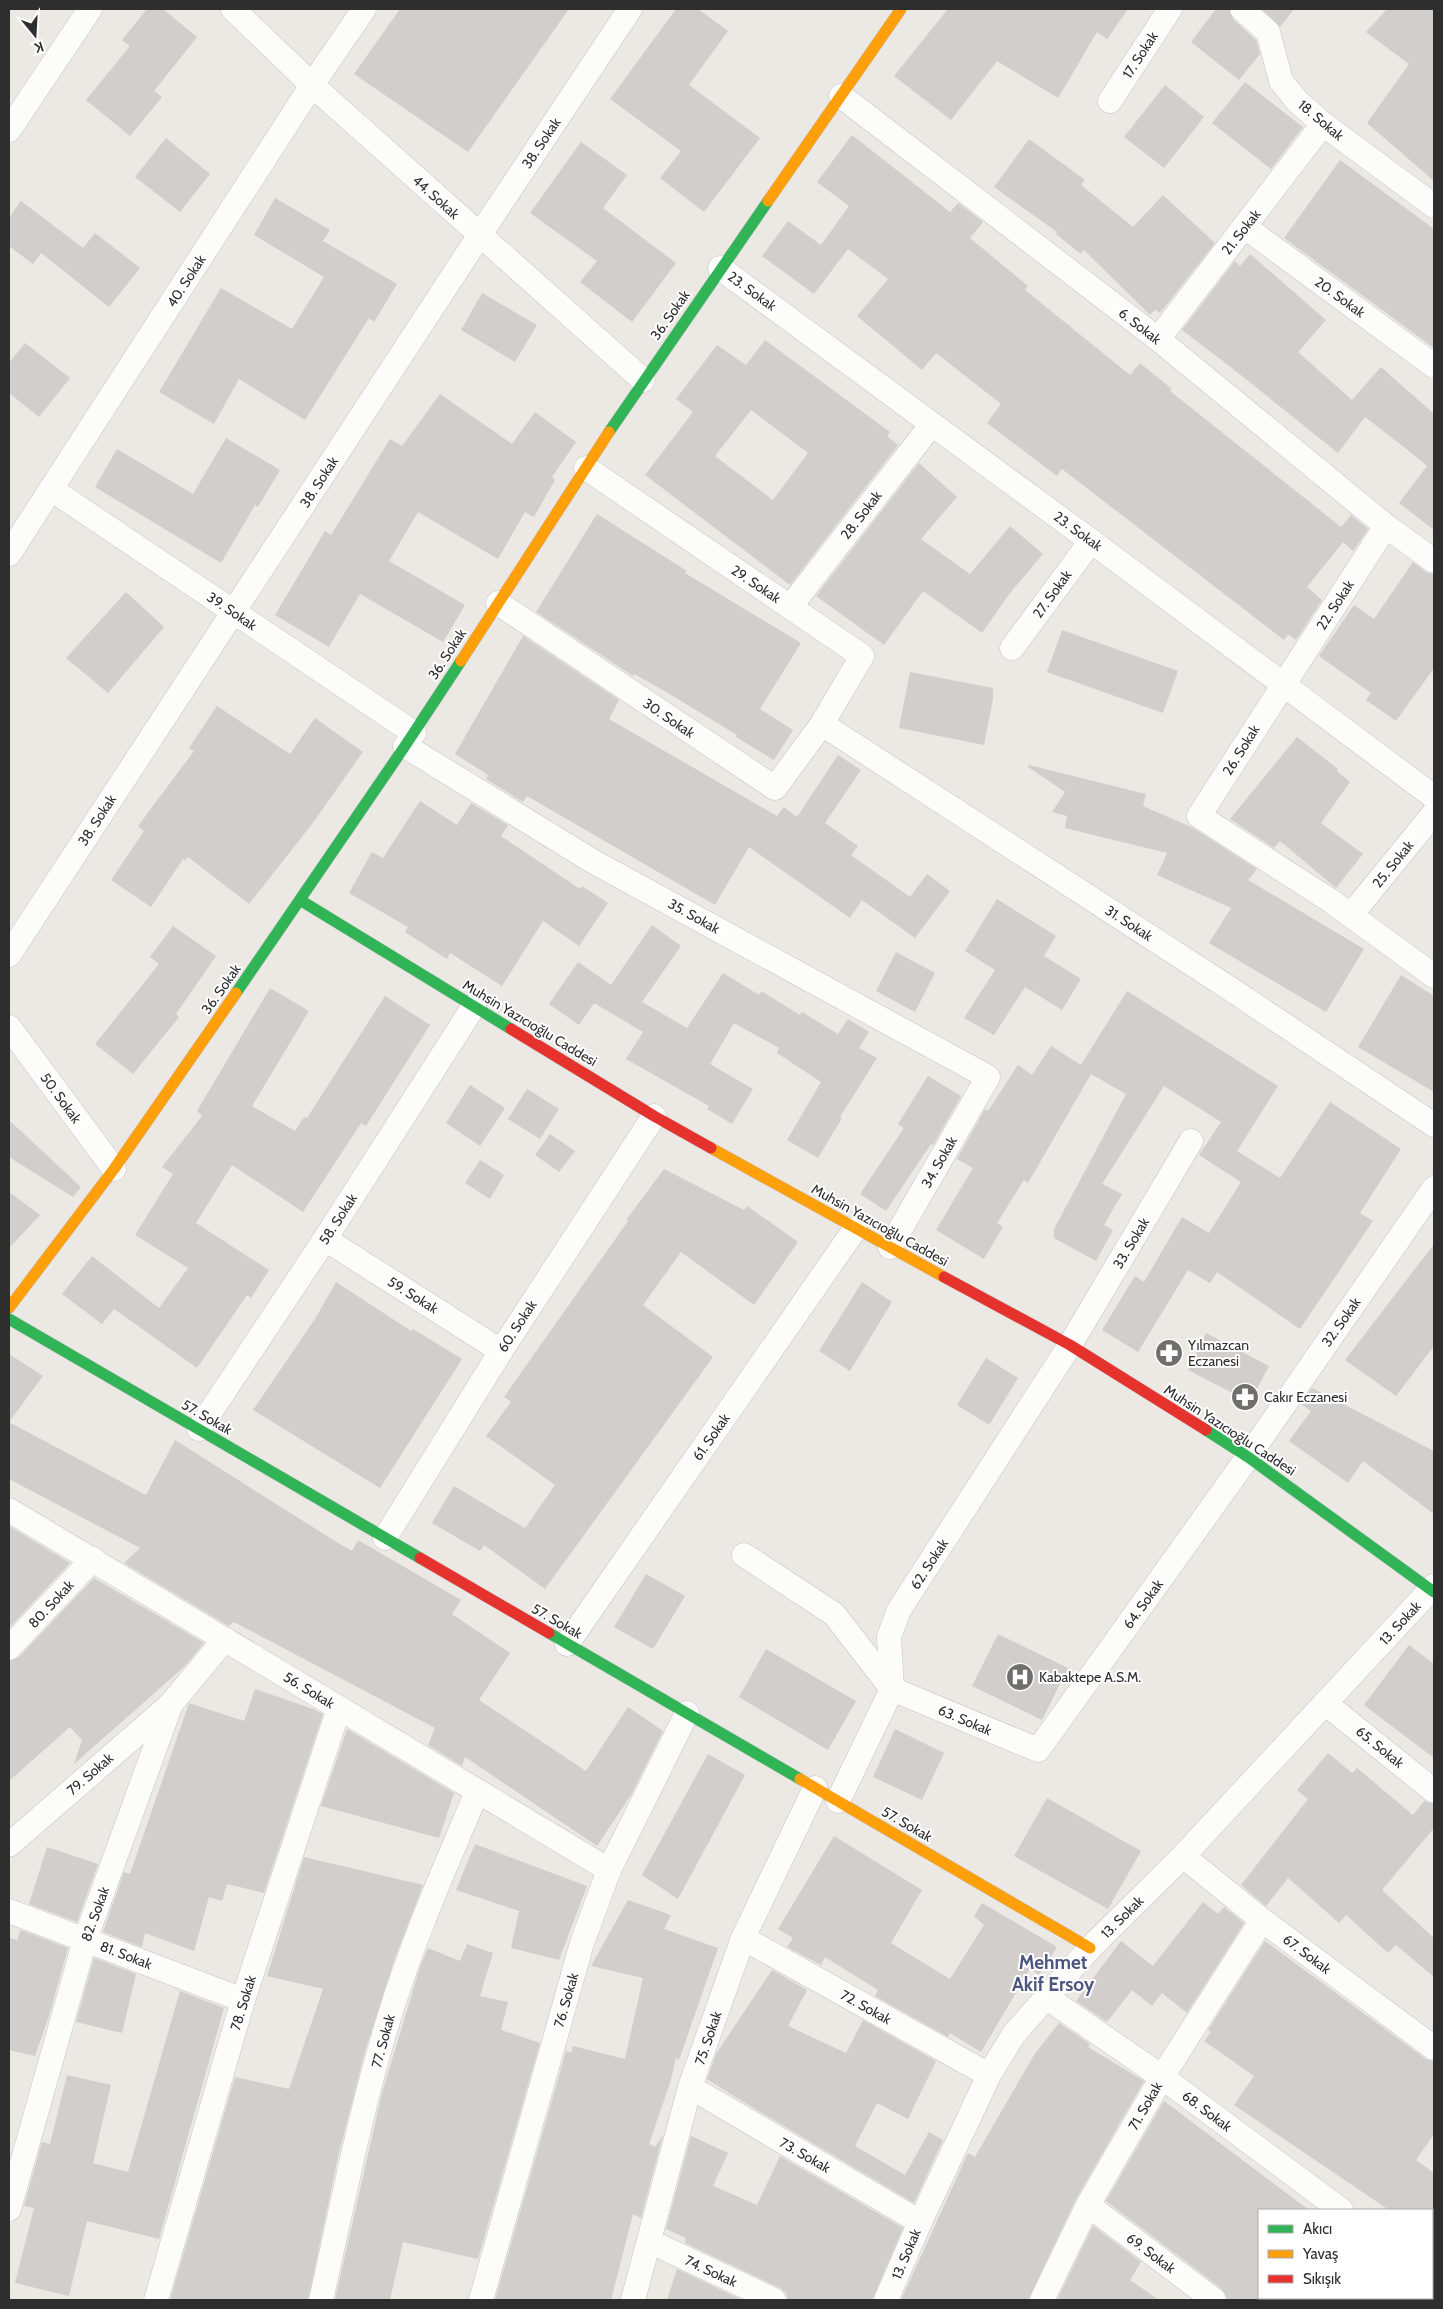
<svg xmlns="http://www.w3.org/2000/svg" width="1443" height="2309" font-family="Cabin,sans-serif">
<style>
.building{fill:#d1cecb;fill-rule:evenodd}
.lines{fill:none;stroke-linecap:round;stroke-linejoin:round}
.street-casing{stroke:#c5c4c5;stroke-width:25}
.fast-casing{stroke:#c5c4c5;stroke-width:12}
.slow-casing{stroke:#c5c4c5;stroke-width:12}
.jam-casing{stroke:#c5c4c5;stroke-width:12}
.street{stroke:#fcfcfb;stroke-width:24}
.fast{stroke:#30b455;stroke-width:11}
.slow{stroke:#ff9f0a;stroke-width:11}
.jam{stroke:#e5322d;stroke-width:11}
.labels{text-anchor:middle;stroke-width:4;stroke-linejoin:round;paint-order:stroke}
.street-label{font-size:14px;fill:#2e2e2e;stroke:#fff}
.poi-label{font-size:14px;fill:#2e2e2e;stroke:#fff;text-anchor:start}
.district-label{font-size:19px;font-weight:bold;fill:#4d5680;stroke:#fff}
</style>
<rect width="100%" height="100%" fill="#ece8e4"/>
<g class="building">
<polygon points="147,9 163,9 197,37 154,91 162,97 130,136 86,100 130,46 122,40"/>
<polygon points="400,9 569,9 468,152 354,74"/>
<polygon points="676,9 698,9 728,31 689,85 760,138 704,212 660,178 681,151 610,99"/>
<polygon points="948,9 1128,9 1107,39 1097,32 1058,98 997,61 951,120 894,76"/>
<polygon points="1216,9 1229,9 1233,19 1256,40 1260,54 1239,80 1191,42"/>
<polygon points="1262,9 1294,9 1280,27"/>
<polygon points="1387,9 1434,9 1434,181 1367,123 1409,64 1366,32"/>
<polygon points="1245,82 1303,127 1271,169 1212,123"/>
<polygon points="1165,85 1204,117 1164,168 1124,137"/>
<polygon points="852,135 950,212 958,203 983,222 970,238 1028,286 1025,290 1130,375 1140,363 1172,389 1170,391 1341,527 1351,515 1368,529 1353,551 1343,542 1307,587 1322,600 1296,640 1288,634 1284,640 1062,469 1057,476 987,423 1001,404 936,353 922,370 857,316 888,279 848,249 814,294 762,256 788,221 821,245 849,206 817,182"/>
<polygon points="166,138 210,174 180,212 135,177"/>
<polygon points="1029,139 1085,180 1081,185 1133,227 1163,195 1215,243 1160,313 1155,310 1150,315 1084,250 1081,254 1056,234 1057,232 994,187"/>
<polygon points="581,142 627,175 603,208 676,263 632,322 580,282 597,261 530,213"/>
<polygon points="1340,160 1434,229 1434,348 1284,238"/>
<polygon points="275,198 330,230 323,241 397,284 374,322 369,318 305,420 239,379 214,424 159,392 221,288 292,329 324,277 254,235"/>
<polygon points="21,201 83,248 95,233 140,268 109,307 41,253 33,264 9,246 9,218"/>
<polygon points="1250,254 1326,320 1298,352 1352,400 1381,367 1434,414 1434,530 1399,503 1427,466 1409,451 1365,417 1338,453 1232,368 1182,330 1235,261 1240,266"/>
<polygon points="482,293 537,325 515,362 461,330"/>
<path d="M765,340L890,432L887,436L898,445L790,585L645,475L693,412L676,399L717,345L746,365ZM751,410L808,453L773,500L715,456Z"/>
<polygon points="25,343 70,378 39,417 9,393 9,363"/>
<polygon points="440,394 512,444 535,412 576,442 552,477 555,480 534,517 525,512 498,559 418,512 389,561 465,605 443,642 360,594 329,647 275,615 325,531 331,535 390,439 402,446"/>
<polygon points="226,438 280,470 258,507 255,505 221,563 95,487 117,449 193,494"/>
<polygon points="919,463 957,497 921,539 970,574 1010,526 1043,554 1010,593 982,633 923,591 884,645 816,596"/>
<polygon points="597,514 687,571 685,573 801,643 760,709 793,730 774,760 736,737 737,735 663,690 634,674 633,676 536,612"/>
<polygon points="1413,562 1426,572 1434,574 1434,668 1396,721 1366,700 1371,693 1319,656 1354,605 1374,619"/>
<polygon points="126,592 164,627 108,693 66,658"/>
<polygon points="1062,630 1178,671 1163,713 1047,672"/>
<polygon points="523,636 619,700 609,719 777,816 784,807 797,817 838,755 861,770 825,823 858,846 851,855 910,897 927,874 950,891 915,938 862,900 850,918 749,847 715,905 527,796 523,802 486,779 488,775 455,754"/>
<polygon points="910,672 993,688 993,699 984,745 899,728"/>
<polygon points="217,706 290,754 315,718 363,752 312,824 249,904 188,857 185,861 183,859 151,907 111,880 144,831 138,826 194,751 189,748"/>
<polygon points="1297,737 1338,769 1337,771 1350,782 1321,823 1363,854 1336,888 1280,841 1274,848 1230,819"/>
<polygon points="1029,765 1146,794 1143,806 1193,828 1257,869 1248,880 1364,949 1326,1012 1209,943 1231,908 1157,875 1167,853 1065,828 1067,816 1052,812 1065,792 1028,767"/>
<polygon points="420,801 457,825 471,803 508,825 501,836 580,889 582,886 608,903 579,946 543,921 502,986 450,953 447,959 405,932 408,927 349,893 372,852 383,858"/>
<polygon points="997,899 1056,936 1044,956 1081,979 1062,1010 1025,987 994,1035 964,1018 995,970 965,951"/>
<polygon points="652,925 681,946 642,1002 687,1028 723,973 759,995 761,991 800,1015 802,1012 838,1034 848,1019 869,1032 859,1048 877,1058 840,1117 842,1118 818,1158 787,1140 821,1082 777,1053 779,1048 734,1023 710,1064 753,1089 732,1124 707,1109 709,1106 626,1059 643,1032 594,1003 579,1025 549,1004 578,962 611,985"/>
<polygon points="173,926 216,956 176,1014 179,1017 133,1074 95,1044 159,964 150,957"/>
<polygon points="896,952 935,973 915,1012 876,991"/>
<polygon points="1401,975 1434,996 1434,1092 1358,1047"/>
<polygon points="270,988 309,1011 252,1106 295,1131 304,1117 307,1118 385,996 430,1025 366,1126 361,1123 303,1212 232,1165 196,1223 269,1270 251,1298 247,1295 197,1368 114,1309 102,1324 62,1294 92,1256 159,1308 188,1268 135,1235 173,1174 162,1167 202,1116 197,1111"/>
<polygon points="1127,991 1278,1086 1237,1151 1280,1178 1330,1102 1401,1149 1360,1213 1373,1221 1300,1329 1217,1272 1210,1283 1188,1270 1138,1352 1102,1330 1135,1276 1144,1282 1182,1217 1209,1233 1241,1182 1199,1155 1221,1122 1164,1086 1102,1184 1122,1194 1104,1225 1113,1230 1096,1261 1054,1238 1054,1229 1126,1094 1091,1074 1028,1183 1024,1180 997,1223 1003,1227 984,1259 936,1230 973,1168 957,1159 985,1109 988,1111 1018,1065 1032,1075 1051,1046 1081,1065"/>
<polygon points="928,1076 961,1096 933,1145 931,1144 886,1211 860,1194 904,1128 898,1124"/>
<polygon points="470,1085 505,1108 480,1146 446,1123"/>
<polygon points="527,1089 559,1109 540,1139 508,1119"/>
<polygon points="9,1120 81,1187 73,1197 9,1157"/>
<polygon points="550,1134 575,1151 559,1172 535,1155"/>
<polygon points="480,1160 504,1175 490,1199 465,1183"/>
<polygon points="664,1169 744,1210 747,1206 798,1242 754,1305 681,1252 643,1305 713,1357 545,1589 484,1545 480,1551 432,1523 454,1486 525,1528 555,1485 486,1436 511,1402 504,1397 628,1221 626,1220"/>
<polygon points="9,1192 40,1215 9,1248"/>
<polygon points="1434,1244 1434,1346 1396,1396 1345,1360"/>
<polygon points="336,1282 411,1331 413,1329 462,1359 380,1488 253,1410 315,1319"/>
<polygon points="862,1282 892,1302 850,1371 819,1351"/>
<polygon points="1206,1333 1269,1366 1250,1402 1188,1370"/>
<polygon points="9,1354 43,1376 9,1422"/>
<polygon points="986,1358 1018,1378 989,1425 957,1405"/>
<polygon points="1312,1388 1434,1451 1434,1514 1363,1461 1348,1483 1289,1441 1311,1411 1301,1404"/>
<polygon points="9,1422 146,1495 175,1440 338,1543 352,1551 358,1540 461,1600 452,1614 510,1653 479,1700 586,1771 628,1707 663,1731 631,1795 597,1846 465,1757 462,1766 428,1745 435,1728 234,1622 229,1626 124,1563 140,1548 9,1479"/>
<polygon points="9,1526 70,1563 9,1628"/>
<polygon points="646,1574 685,1596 653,1649 614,1627"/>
<polygon points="94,1578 204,1643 185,1666 74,1764 82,1740 70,1727 9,1781 9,1661 19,1657"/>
<polygon points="998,1634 1068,1668 1042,1720 972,1686"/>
<polygon points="1409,1645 1434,1664 1434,1758 1364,1705"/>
<polygon points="766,1649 856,1701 828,1750 739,1697"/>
<polygon points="255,1689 313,1709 323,1714 264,1893 227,1884 222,1901 209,1897 194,1951 145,1933 142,1947 103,1932 124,1872 130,1874 189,1703 244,1721"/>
<polygon points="347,1729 454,1793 439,1838 321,1806"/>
<polygon points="895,1729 944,1753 922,1800 873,1777"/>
<polygon points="1328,1753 1352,1773 1357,1768 1413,1815 1424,1801 1434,1804 1434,1828 1382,1890 1434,1938 1434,1977 1396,1945 1388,1953 1346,1915 1339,1923 1288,1878 1266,1906 1241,1885 1308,1799 1297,1790"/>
<polygon points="708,1754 745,1775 678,1899 642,1875"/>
<polygon points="1047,1798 1141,1851 1108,1909 1014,1856"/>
<polygon points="834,1836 922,1890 891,1943 950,1979 984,1925 974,1916 982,1903 1057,1947 1039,1975 1030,1969 981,2052 950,2033 948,2037 875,1996 878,1990 825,1957 821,1965 787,1947 793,1938 778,1929"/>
<polygon points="475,1844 587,1886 559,1960 511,1948 519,1911 456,1890"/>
<polygon points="47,1847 98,1864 77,1922 29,1904"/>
<polygon points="304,1857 423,1885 395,1958 365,2051 338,2157 308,2300 170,2300 235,2077 289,2089 323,1989 267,1976"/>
<polygon points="628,1900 671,1915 664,1929 718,1948 679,2060 676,2058 670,2083 649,2144 655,2147 663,2135 641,2218 633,2214 611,2300 495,2300 566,2051 571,2053 573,2046 625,2059 643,1978 591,1966"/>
<polygon points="1203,1902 1218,1914 1224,1907 1244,1923 1187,2013 1162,1993 1152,2006 1132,1990 1107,2022 1076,2001 1121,1941 1153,1966"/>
<polygon points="21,1930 68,1948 49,2016 35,2056 9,2050 9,1938 17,1940"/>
<polygon points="1265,1941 1426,2059 1434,2061 1434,2134 1416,2160 1434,2173 1434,2210 1389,2210 1234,2105 1254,2076 1204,2041 1211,2032 1208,2030"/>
<polygon points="467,1944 493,1953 480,1996 508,2002 501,2030 540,2043 478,2259 403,2242 390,2300 335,2300 382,2093 420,1967 428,1948 460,1961"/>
<polygon points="94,1958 136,1974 122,2033 76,2022"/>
<polygon points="772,1970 807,1990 788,2026 846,2053 863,2020 936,2061 908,2119 877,2103 855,2146 905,2175 929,2132 943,2140 914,2203 740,2100 707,2079 716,2054"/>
<polygon points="180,1991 224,2008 159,2239 87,2221 69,2296 15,2283 34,2208 24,2206 42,2142 50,2144 67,2075 111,2085 93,2163 128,2172"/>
<polygon points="1059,2023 1090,2044 1088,2047 1144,2081 1076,2199 1028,2300 901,2300 968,2153 975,2157 1034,2055"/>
<polygon points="1164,2101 1309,2210 1259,2210 1259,2300 1228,2300 1222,2289 1106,2201"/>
<polygon points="691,2136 728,2153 713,2186 757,2205 780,2156 903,2228 872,2300 788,2300 786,2293 780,2288 685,2243 686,2238 666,2229"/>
<polygon points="1093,2226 1141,2262 1130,2280 1159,2300 1057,2300"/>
<polygon points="677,2269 742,2300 667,2300"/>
</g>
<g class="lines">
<g class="street-casing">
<g id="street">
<polyline points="233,9 312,85 643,380"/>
<polyline points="1242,9 1268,32 1281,81 1297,101 1323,124 1434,206"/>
<polyline points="841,96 1158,339 1386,526 1434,561"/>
<polyline points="1110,101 1170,9"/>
<polyline points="9,130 90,9"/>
<polyline points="1245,227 1434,366"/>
<polyline points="720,268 1091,541 1434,797"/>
<polyline points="1158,339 1323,124"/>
<polyline points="51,489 414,733"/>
<polyline points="1386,526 1199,816 1331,901 1434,976"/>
<polyline points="9,554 312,85 364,9"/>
<polyline points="498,603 775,788 822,724 862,656 586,468"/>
<polyline points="790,607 932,424"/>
<polyline points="1012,648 1091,541"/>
<polyline points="822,724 1226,986 1434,1125"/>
<polyline points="405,746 594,862 988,1077 890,1247"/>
<polyline points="1351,915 1434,813"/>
<polyline points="9,955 479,236 630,9"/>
<polyline points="9,1027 114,1169"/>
<polyline points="325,1239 501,1351"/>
<polyline points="199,1429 325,1239 474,1006"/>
<polyline points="9,1510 609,1870"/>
<polyline points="385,1538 501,1351 654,1116"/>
<polyline points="744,1555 834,1614 892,1689 1038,1750 1248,1457 1434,1188"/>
<polyline points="567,1644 855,1229"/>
<polyline points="9,1648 93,1559"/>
<polyline points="1325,1703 1434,1791"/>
<polyline points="838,1801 892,1689 889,1637 899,1610 1070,1345 1191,1141"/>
<polyline points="9,1845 170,1705"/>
<polyline points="1183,1856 1262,1920 1434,2048"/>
<polyline points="9,1911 243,2000"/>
<polyline points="743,1938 989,2075"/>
<polyline points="1046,1997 1162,2077 1341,2210"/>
<polyline points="690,2087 920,2222"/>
<polyline points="1088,2205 1214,2300"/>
<polyline points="9,2209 85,1940 171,1704 225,1639"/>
<polyline points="649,2241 774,2300"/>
<polyline points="1432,2278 1434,2279"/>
<polyline points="156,2300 243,2000 339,1708"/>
<path d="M321,2300C342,2207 360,2112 388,2021C412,1942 445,1867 477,1792"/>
<polyline points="481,2300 582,1943 609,1870 687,1713"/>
<polyline points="633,2300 690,2087 743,1938 815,1788"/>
<polyline points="886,2300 920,2222 989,2075 1014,2034 1090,1948 1183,1856 1434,1586"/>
<polyline points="1042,2300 1088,2205 1162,2077 1262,1920"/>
</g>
</g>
<g class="fast-casing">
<g id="fast">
<polyline points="609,432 768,201"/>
<polyline points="300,900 511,1029"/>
<polyline points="236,993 405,746 461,661"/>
<polyline points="9,1319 420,1558"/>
<polyline points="1206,1430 1248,1457 1434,1592"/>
<polyline points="549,1633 800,1779"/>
</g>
</g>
<g class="slow-casing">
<g id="slow">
<polyline points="768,201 901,9"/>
<polyline points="461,661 609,432"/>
<polyline points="711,1148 944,1277"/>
<polyline points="9,1308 114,1169 236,993"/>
<polyline points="800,1779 1090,1948"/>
</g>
</g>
<g class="jam-casing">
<g id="jam">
<polyline points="511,1029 654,1116 711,1148"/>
<polyline points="944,1277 1070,1345 1206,1430"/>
<polyline points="420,1558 549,1633"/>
</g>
</g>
<use href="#street" class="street"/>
<use href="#fast" class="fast"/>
<use href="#slow" class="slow"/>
<use href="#jam" class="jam"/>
</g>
<defs>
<g id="pharmacy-disc" transform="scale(1.4375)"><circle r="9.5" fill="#706f6e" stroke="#fff"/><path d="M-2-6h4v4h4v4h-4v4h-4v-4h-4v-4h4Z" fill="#fff"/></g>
<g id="hospital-disc" transform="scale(1.4375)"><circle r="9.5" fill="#706f6e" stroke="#fff"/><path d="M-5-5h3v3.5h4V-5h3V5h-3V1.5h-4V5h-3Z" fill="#fff"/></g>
</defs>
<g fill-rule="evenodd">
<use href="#pharmacy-disc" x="1169" y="1353"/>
<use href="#pharmacy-disc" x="1245" y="1397"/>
<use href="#hospital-disc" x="1020" y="1677"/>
</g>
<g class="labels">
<g class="street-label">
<text transform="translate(1140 55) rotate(-57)" y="5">17. Sokak</text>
<text transform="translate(1321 120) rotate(40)" y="5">18. Sokak</text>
<text transform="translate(541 143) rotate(-56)" y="5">38. Sokak</text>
<text transform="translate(436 197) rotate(42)" y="5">44. Sokak</text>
<text transform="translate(1241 232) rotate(-52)" y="5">21. Sokak</text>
<text transform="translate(186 281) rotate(-57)" y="5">40. Sokak</text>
<text transform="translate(752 291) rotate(36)" y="5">23. Sokak</text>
<text transform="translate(1340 297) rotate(36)" y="5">20. Sokak</text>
<text transform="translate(670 315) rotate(-55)" y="5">36. Sokak</text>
<text transform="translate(1140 326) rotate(38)" y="5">6. Sokak</text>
<text transform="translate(319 482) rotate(-57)" y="5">38. Sokak</text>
<text transform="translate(861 515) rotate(-52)" y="5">28. Sokak</text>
<text transform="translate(1078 531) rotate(36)" y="5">23. Sokak</text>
<text transform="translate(756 584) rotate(34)" y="5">29. Sokak</text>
<text transform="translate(1052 594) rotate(-54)" y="5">27. Sokak</text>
<text transform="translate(1335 605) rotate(-57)" y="5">22. Sokak</text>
<text transform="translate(232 611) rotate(34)" y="5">39. Sokak</text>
<text transform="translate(447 654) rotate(-57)" y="5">36. Sokak</text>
<text transform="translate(669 718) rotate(34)" y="5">30. Sokak</text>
<text transform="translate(1241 750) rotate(-58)" y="5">26. Sokak</text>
<text transform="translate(97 820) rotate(-57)" y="5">38. Sokak</text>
<text transform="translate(1393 864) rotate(-51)" y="5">25. Sokak</text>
<text transform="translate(694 916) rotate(29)" y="5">35. Sokak</text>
<text transform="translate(1129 923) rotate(33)" y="5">31. Sokak</text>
<text transform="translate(221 989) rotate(-55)" y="5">36. Sokak</text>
<text transform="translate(530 1023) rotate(31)" y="5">Muhsin Yazıcıoğlu Caddesi</text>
<text transform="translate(61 1098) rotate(54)" y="5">50. Sokak</text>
<text transform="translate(939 1162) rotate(-60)" y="5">34. Sokak</text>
<text transform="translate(338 1219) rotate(-57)" y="5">58. Sokak</text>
<text transform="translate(880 1225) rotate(29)" y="5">Muhsin Yazıcıoğlu Caddesi</text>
<text transform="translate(1131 1243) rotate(-59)" y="5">33. Sokak</text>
<text transform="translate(413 1295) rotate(32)" y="5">59. Sokak</text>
<text transform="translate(1341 1322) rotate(-55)" y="5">32. Sokak</text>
<text transform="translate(517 1326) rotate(-57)" y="5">60. Sokak</text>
<text transform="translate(207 1417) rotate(30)" y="5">57. Sokak</text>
<text transform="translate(1230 1430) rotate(33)" y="5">Muhsin Yazıcıoğlu Caddesi</text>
<text transform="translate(711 1437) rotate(-55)" y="5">61. Sokak</text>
<text transform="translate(929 1564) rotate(-57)" y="5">62. Sokak</text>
<text transform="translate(51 1604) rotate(-47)" y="5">80. Sokak</text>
<text transform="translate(1143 1604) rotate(-54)" y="5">64. Sokak</text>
<text transform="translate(557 1621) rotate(30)" y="5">57. Sokak</text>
<text transform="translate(1400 1623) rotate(-47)" y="5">13. Sokak</text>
<text transform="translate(309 1690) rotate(31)" y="5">56. Sokak</text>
<text transform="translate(965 1720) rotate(23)" y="5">63. Sokak</text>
<text transform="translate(1380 1747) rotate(39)" y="5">65. Sokak</text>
<text transform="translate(90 1774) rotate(-41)" y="5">79. Sokak</text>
<text transform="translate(907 1824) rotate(30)" y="5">57. Sokak</text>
<text transform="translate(95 1914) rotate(-70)" y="5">82. Sokak</text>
<text transform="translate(1122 1917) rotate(-45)" y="5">13. Sokak</text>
<text transform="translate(1307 1954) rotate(37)" y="5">67. Sokak</text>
<text transform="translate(126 1955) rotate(21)" y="5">81. Sokak</text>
<text transform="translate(566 2000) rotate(-74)" y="5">76. Sokak</text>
<text transform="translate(243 2003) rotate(-73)" y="5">78. Sokak</text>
<text transform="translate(866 2007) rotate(29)" y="5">72. Sokak</text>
<text transform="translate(708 2038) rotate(-71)" y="5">75. Sokak</text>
<text transform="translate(383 2041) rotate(-75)" y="5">77. Sokak</text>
<text transform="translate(1145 2106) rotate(-60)" y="5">71. Sokak</text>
<text transform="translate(1207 2111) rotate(37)" y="5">68. Sokak</text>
<text transform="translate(805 2155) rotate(30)" y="5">73. Sokak</text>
<text transform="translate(1151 2253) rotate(37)" y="5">69. Sokak</text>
<text transform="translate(906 2254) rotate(-67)" y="5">13. Sokak</text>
<text transform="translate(711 2271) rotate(25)" y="5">74. Sokak</text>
</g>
<g class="poi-label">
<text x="1188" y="1350">Yılmazcan<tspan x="1188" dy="16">Eczanesi</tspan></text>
<text x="1264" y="1402">Cakır Eczanesi</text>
<text x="1039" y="1682">Kabaktepe A.S.M.</text>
</g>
<g class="district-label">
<text x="1053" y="1969">Mehmet<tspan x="1053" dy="22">Akif Ersoy</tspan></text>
</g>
</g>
<rect width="1443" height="2309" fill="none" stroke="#2e2e2e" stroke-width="20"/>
<rect x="1258" y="2209" width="175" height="90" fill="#ffffff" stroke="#ababab"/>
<rect x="1268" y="2225" width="25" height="8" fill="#30b455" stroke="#ababab"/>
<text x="1303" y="2234" font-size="15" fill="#2e2e2e">Akıcı</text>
<rect x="1268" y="2250" width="25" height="8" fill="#ff9f0a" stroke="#ababab"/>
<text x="1303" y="2259" font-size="15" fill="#2e2e2e">Yavaş</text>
<rect x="1268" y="2275" width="25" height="8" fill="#e5322d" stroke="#ababab"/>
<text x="1303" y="2284" font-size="15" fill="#2e2e2e">Sıkışık</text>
<g transform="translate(35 35) rotate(162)" stroke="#ffffff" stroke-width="4" paint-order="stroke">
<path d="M0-4L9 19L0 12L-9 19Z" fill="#2e2e2e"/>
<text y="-8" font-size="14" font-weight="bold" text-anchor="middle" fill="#2e2e2e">K</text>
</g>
</svg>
